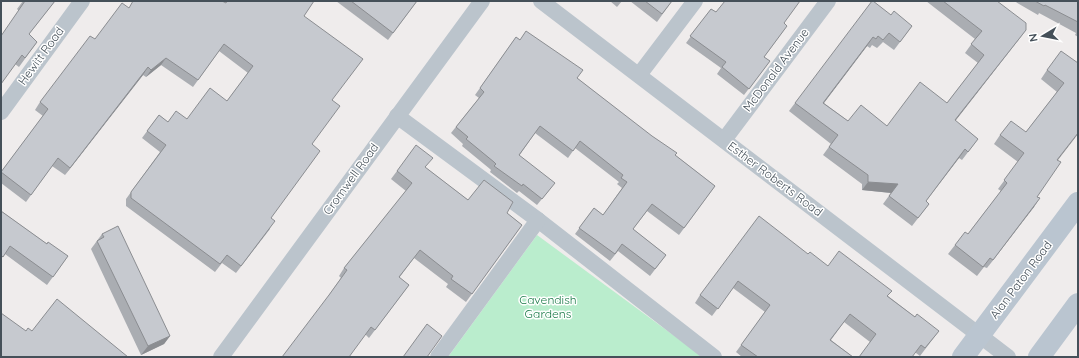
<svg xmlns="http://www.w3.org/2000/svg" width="1079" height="358" font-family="Quicksand,sans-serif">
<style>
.green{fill:#baedcd}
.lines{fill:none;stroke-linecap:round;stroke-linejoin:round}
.street{stroke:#bbc4cc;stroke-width:16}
.secondary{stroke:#bac5d0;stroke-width:22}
.wall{fill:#aaadb2}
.shaded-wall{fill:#8b8d91}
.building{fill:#c6c9cf;stroke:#8b8d91}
.labels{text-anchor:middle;stroke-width:3;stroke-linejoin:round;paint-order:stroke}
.street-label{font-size:12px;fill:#455059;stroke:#fff}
.park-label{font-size:12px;fill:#187946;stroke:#fff}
</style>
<rect width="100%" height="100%" fill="#efecec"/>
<polygon class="green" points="537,235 703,357 448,357"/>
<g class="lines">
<g class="street">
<polyline points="541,1 1008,357"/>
<polyline points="639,75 695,1"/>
<polyline points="1,112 82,1"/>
<polyline points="397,116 538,220 714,357"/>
<polyline points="724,140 828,1"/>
<polyline points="221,357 482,1"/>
<polyline points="438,357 538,220"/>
</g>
<g class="secondary">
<polyline points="963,357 1078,203"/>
<polyline points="1039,357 1078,304"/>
</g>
</g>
<g class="wall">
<polygon points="23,1 55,1 29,34 37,42 19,67 15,64 19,11 17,9"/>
<polygon points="336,1 417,1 388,40"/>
<polygon points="610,1 622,1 617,7"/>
<polygon points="630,1 672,1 657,22"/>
<polygon points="926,1 997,1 1026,30 955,121 978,139 962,160 959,158 926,201 929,204 912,226 883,204 891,193 862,190 862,184 823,155 831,144 789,111 795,103 891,15 912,26 894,50 883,42 877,48 872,45 870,48 867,46 824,103 848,121 887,126 947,103 978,63 965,53 975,39"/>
<polygon points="1014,1 1078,1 1078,37 1075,35 1076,33 1039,13 1038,15"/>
<polygon points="225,3 304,16 333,101 312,144 271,218 270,229 236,273 222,263 215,272 126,206 126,199 160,152 142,138 159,115 168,122 187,119 227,101 248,73 219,51 193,87 161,65 146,77 143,75 65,175 52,166 26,202 1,183 1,172 43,116 35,110 40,102 95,39 129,8"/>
<polygon points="711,9 716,12 784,23 787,26 764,57 770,61 744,95 717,74 721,68 686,43"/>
<polygon points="516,37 577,78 675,155 715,186 679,235 647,211 633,229 666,255 650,276 618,251 610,261 575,234 594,208 603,215 622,188 617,184 619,182 575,148 568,158 535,133 519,156 550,189 537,205 519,191 517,193 490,172 491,170 490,169 462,146 463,144 451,133 479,98 475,95"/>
<polygon points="1078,63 1058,160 1037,197 1034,207 987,268 984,267 977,276 948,254 955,245 968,234 1001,191 998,189 1018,162 994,144 1000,135 1026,132 1057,92 1041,79 1047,70"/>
<polygon points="426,168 468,200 507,213 522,225 466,302 446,287 448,284 414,258 399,278 409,285 369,338 366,335 329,295 341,278 339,276 344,268 406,191 391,179 397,171"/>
<polygon points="1,211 47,244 68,256 47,285 5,254 1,259"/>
<polygon points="102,234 170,336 164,344 141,355 91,249"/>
<polygon points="808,254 828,266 888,296 915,317 939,331 920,356 916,353 870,342 844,322 831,340 853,357 742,357 736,352 765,312 733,288 712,316 695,303 700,295"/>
</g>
<g class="shaded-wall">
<polygon points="1026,30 1020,38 949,129 955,120"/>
<polygon points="873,37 867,46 817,112 823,103"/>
<polygon points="166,58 161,65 146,77 151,70"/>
<polygon points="148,67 143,75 65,175 70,168"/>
<polygon points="1078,133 1078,134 1051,169 1057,160"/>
<polygon points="965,149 959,158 920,209"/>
<polygon points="868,182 898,184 892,193 862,190"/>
<polygon points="1040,198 1034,207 987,268 993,260"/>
<polygon points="170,336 164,344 141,355 148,346"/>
</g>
<g class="building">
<polygon points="25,1 55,1 29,34 37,42 25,58 22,55 1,84 1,36"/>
<polygon points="133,1 222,1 226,3 227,1 314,1 304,16 363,59 332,100 340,106 312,144 320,151 271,218 275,221 241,266 227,255 220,264 131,198 131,192 166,145 147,131 159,115 168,122 176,111 187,119 210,88 227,101 253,66 224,44 198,80 166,58 151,70 148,67 70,168 58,158 31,195 1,172 48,109 40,102 90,36 95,39 122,3 129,8"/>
<polygon points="351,1 417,1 393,33"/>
<polygon points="645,1 672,1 662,14"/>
<polygon points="725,1 800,1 784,23 787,26 764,57 770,61 749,89 722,67 726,62 690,36 711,9 716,12"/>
<polygon points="872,1 873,1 891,15 894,11 912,26 900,42 889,33 883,40 878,36 876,39 873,37 823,103 848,121 861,105 887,126 920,82 947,103 984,55 971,44 982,31 943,1 997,1 1026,23 1026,30 955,120 978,139 968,152 965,149 926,201 929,204 918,218 889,196 898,184 868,182 868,175 829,147 838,135 795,103"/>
<polygon points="1035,1 1078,1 1078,22 1045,5 1044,6"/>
<polygon points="526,31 583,70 577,78 652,136 677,153 675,155 715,186 684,228 652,204 633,229 666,255 655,269 622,244 615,254 579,228 594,208 603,215 627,182 621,178 623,175 580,141 573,151 540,126 519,155 555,183 542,199 523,184 522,186 494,166 496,164 494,162 466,139 468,137 456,127 484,92 480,88 516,37 520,40"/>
<polygon points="1061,51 1078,63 1078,133 1057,160 1061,162 1037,197 1040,198 993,260 990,258 983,267 955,245 965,232 968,234 1007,183 1004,180 1024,153 1000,135 1011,121 1026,132 1064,83 1047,70"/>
<polygon points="416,145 433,158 425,167 468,200 484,180 513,202 507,213 522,225 472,294 451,279 453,276 420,250 399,277 409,285 375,330 371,327 349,357 282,357 329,295 347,270 344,268 412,183 397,171"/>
<polygon points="1,211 47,244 48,242 68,256 53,277 10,246 3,257 1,255"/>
<polygon points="759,216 808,254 810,252 828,266 839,251 892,291 887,296 915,317 917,314 939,331 925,348 921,345 912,357 859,357 876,334 850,314 830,340 853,357 758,357 741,345 770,305 738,281 718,309 700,295"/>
<polygon points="118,226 170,336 148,346 97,241 104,237 102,234"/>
<polygon points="57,299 128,357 61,357 60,356 60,357 1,357 1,313 26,331 28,328 32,331"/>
<polygon points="427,324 442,336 427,357 403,357"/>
</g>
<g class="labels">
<g class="street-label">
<text transform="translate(41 56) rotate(-54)" y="4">Hewitt Road</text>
<text transform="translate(776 70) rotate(-53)" y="4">McDonald Avenue</text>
<text transform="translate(351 179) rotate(-54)" y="4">Cromwell Road</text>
<text transform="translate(775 179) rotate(37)" y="4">Esther Roberts Road</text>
<text transform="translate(1021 280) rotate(-53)" y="4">Alan Paton Road</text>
</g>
<g class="park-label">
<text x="548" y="304">Cavendish<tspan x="548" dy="14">Gardens</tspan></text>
</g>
</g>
<rect width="1079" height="358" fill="none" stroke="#455059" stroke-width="4"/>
<g transform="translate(1043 36) rotate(260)" stroke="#ffffff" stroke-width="3" paint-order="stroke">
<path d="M0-3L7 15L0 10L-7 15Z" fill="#455059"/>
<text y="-6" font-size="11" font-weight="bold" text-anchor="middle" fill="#455059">N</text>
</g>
</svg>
